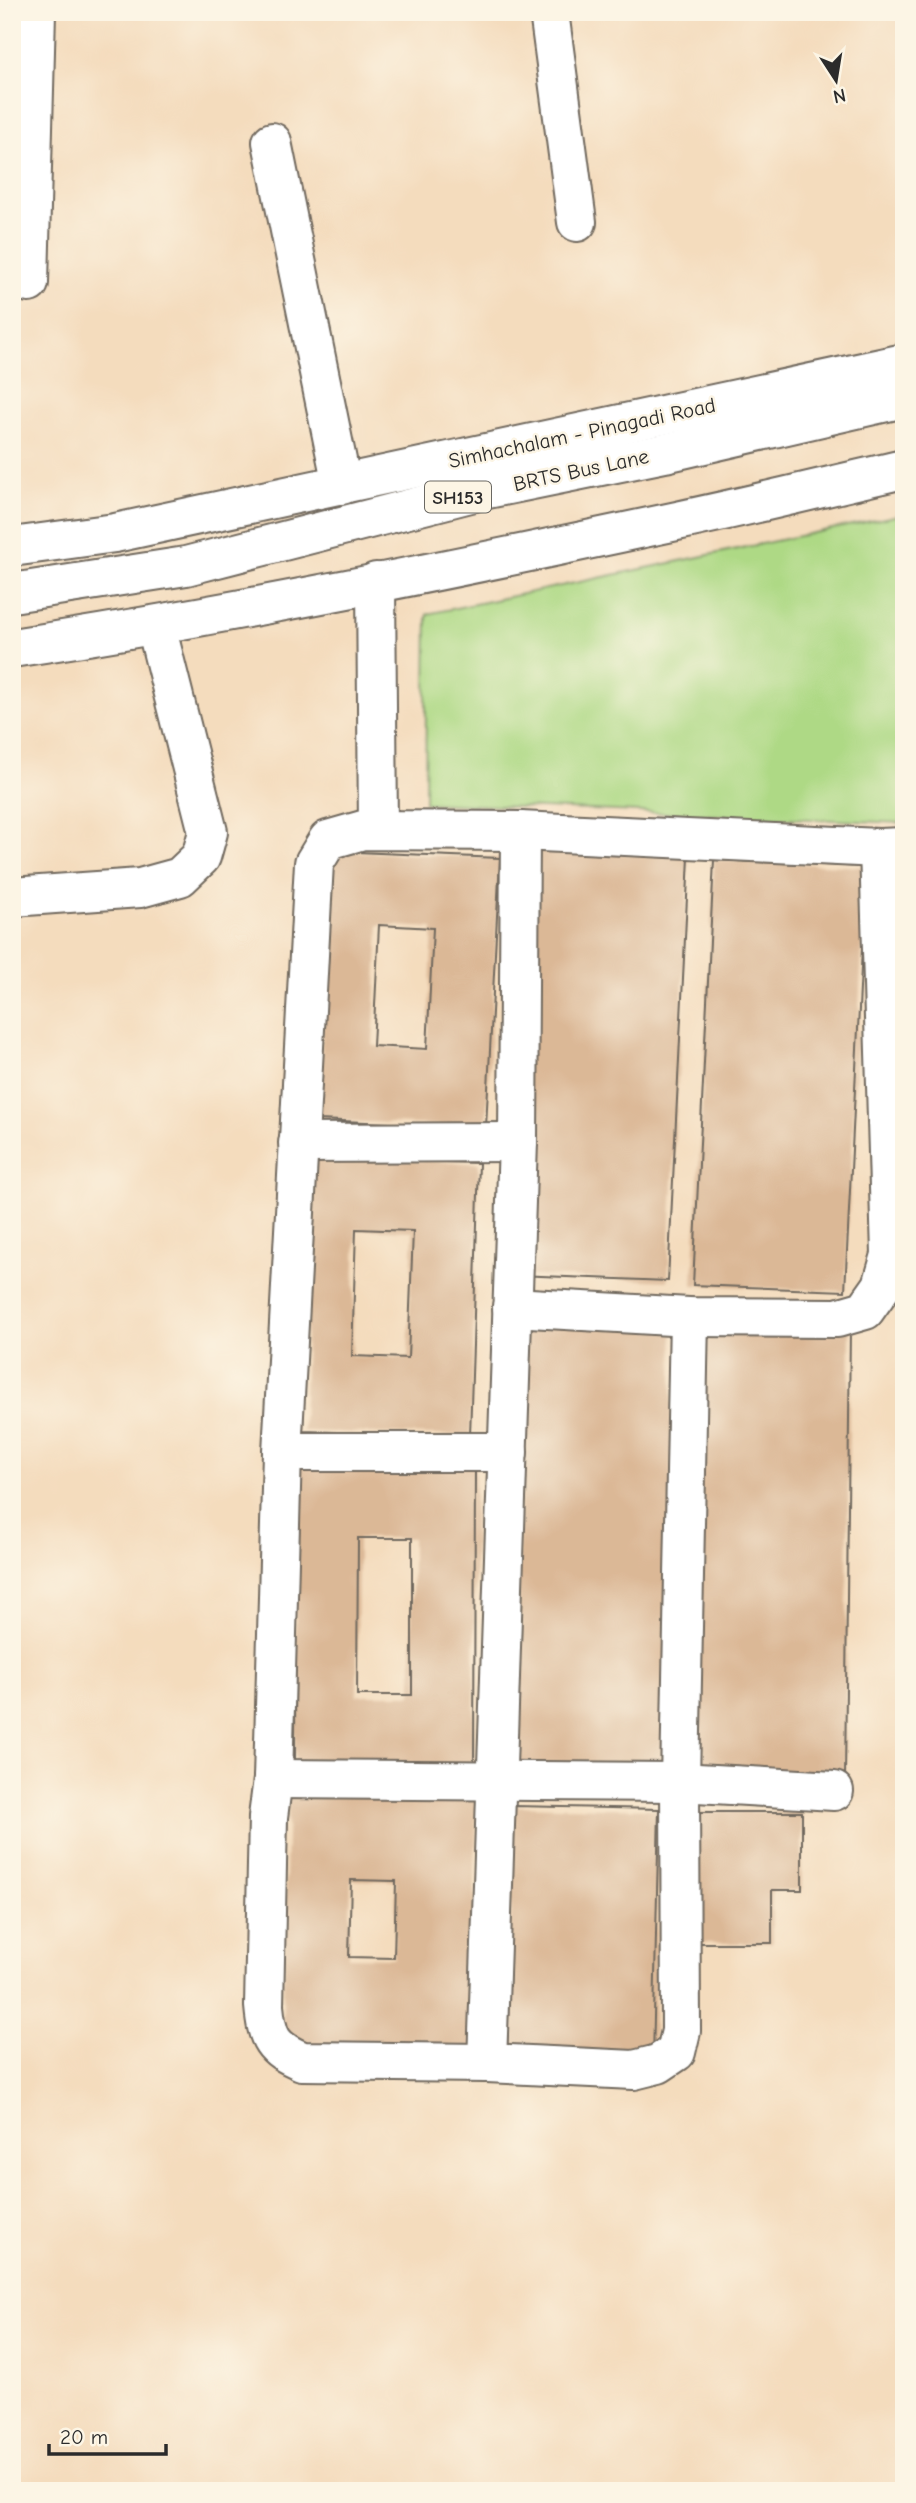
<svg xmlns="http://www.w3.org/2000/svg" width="916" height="2503" font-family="'Comic Neue',sans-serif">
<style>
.green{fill:#aed985;stroke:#6c8258;stroke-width:2}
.building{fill:#dbb896;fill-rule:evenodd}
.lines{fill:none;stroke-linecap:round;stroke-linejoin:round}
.minor-casing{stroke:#71695e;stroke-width:42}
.major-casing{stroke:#71695e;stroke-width:42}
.minor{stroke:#fff;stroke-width:38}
.major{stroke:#fff;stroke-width:38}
.labels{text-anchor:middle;stroke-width:5;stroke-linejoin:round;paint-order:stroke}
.shield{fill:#fcf5e5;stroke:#6a6863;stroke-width:2}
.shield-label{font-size:19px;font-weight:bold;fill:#2b2b2b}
.street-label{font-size:21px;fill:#2b2b2b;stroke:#fcf5e5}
</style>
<rect width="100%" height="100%" fill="#fcf5e5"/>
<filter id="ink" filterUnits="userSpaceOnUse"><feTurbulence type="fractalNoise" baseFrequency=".0143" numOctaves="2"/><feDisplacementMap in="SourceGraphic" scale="14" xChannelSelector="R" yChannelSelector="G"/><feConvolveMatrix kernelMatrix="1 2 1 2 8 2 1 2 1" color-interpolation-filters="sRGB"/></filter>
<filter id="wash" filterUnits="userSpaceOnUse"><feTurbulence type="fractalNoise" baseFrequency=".00686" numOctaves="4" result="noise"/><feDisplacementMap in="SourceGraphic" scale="28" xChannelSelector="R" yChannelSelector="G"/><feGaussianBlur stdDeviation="1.57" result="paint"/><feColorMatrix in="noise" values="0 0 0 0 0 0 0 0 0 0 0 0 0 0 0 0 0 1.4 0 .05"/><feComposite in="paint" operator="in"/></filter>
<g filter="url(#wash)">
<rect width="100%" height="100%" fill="#f4dcbd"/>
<polygon class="green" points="904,514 904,823 425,803 427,614"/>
<g id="blocks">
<g class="building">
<polygon points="536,850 689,857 668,1281 516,1275"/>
<path d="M331,851L500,858L486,1127L318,1120ZM379,925L433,928L427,1049L373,1046Z"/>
<polygon points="714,860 866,867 845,1291 693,1285"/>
<polygon points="899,869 904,869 904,1085"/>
<path d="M311,1158L479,1163L470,1436L303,1431ZM356,1229L413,1231L408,1358L352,1356Z"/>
<polygon points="522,1322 673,1324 667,1773 516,1771"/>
<polygon points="699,1327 850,1329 845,1778 694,1777"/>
<path d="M296,1465L475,1466L474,1769H295ZM358,1538H412V1695H357Z"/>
<path d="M288,1793L477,1796L471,2046L282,2042ZM351,1880L396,1881L394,1958L349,1957Z"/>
<polygon points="514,1806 659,1809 653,2059 507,2056"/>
<polygon points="693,1812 802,1812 802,1890 772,1890 772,1943 692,1943"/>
</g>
</g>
</g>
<g filter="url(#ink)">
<use href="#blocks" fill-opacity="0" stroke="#71695e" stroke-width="2"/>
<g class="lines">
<g class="minor-casing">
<g id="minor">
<polyline points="549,12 577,222"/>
<polyline points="272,142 342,485"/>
<polyline points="29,283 36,12"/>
<polyline points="376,582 378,830"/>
<polyline points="12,897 140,888 180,877 201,857 208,832 156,626"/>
<polyline points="298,1143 518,1142"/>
<polyline points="512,1307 689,1317 837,1318 865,1310 882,1286 891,1255 879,848 904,847"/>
<path d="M689,1317L680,1782L681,2031L676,2052L658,2064L634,2070L487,2063L302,2061C272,2048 267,2039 264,2006L268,1817L273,1779L282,1452L314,863L328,840L363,830L520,831L879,848"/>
<polyline points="282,1452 508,1452"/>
<polyline points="273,1779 680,1782 834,1791"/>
<polyline points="487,2063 518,1142 520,831"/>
</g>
</g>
<g class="major-casing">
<g id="major">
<polyline points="12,547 115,533 904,363"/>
<polyline points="12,593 186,566 478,491 665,453 904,398"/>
<path d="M12,648C235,614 456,568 677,521C753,505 828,486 904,469"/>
</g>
</g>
<use href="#minor" class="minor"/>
<use href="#major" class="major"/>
</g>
</g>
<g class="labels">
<rect class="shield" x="425" y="481.5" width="66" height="31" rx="5"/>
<g class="shield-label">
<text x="458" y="504">SH153</text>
</g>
<g class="street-label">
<text transform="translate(582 433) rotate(-12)" y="7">Simhachalam - Pinagadi Road</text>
<text transform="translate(581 470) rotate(-12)" y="7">BRTS Bus Lane</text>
</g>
</g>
<rect width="916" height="2503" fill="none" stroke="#fcf5e5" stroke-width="42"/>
<g transform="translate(836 80) rotate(168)" stroke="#fcf5e5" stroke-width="5" paint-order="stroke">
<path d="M0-5L12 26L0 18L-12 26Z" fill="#2b2b2b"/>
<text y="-10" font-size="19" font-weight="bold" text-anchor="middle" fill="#2b2b2b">N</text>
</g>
<path d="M49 2444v10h117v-10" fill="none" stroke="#2b2b2b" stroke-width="3.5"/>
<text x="60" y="2444" font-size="21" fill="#2b2b2b" stroke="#fcf5e5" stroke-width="5" paint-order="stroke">20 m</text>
</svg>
